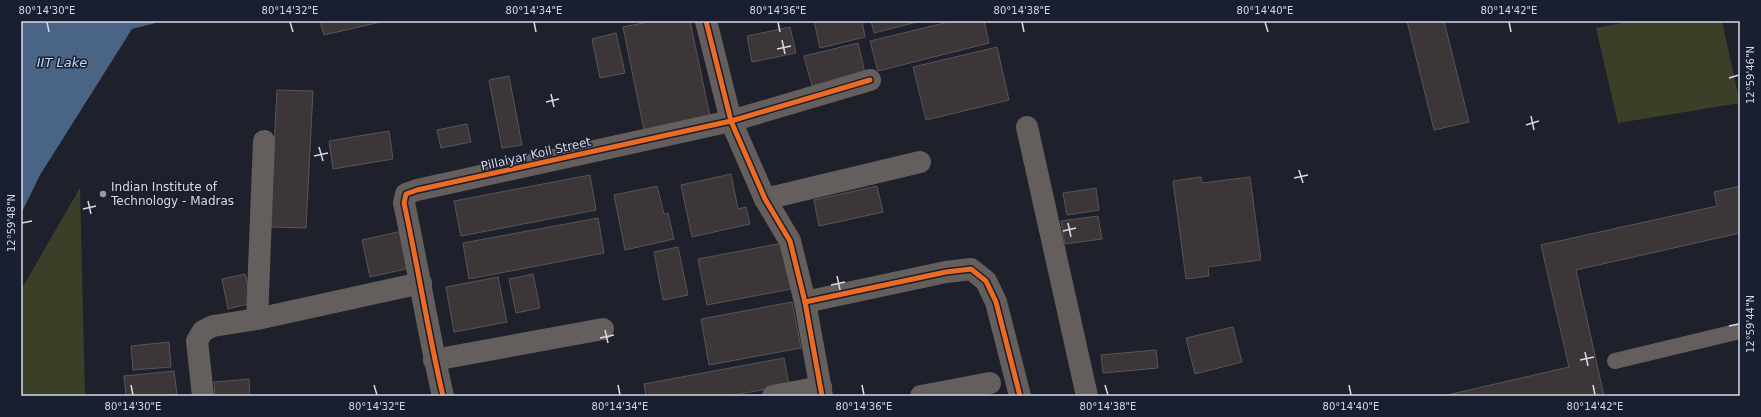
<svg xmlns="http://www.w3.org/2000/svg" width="1761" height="417" font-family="'DejaVu Sans',sans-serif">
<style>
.green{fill:#3c3f28}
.water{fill:#496485}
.building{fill:#3d3638;stroke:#585457}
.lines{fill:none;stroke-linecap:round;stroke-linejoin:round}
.lane{stroke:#645f5d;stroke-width:16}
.street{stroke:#645f5d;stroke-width:22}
.cycleway-casing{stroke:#191e30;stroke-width:8}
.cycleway{stroke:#ed6a23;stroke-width:5}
.ticks{fill:none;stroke:#d6dae6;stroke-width:1.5}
.poi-dot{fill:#9699a5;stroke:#191e30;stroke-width:1.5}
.labels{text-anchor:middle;stroke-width:3;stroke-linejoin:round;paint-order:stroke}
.street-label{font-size:12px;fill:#d6dae6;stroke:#191e30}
.poi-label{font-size:12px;fill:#d6dae6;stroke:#191e30;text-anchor:start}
.water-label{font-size:13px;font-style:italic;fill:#caddf5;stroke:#191e30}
.neatline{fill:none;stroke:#d6dae6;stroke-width:1.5}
.ticks-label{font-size:10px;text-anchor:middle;fill:#d6dae6}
</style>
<rect width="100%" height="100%" fill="#1e212b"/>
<g class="green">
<polygon points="1632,21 1722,21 1740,103 1618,123 1596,28"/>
<polygon points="80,188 85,396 21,396 21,290"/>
</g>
<polygon class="water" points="21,21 163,21 132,29 40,175 21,214"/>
<g class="building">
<polygon points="320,21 385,21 324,35"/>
<polygon points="653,21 690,21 710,116 644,130 623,27"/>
<polygon points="814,21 862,21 865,37 820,48"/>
<polygon points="871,21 921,21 874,33"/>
<polygon points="953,21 984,21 989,43 878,71 870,41"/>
<polygon points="1407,21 1444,21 1469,122 1434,130"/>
<polygon points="790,27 796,53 752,62 747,36"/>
<polygon points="616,33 625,73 600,78 592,39"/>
<polygon points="858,43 865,73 812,86 804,56"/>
<polygon points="997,47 1009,100 926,120 913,67"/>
<polygon points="509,76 522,145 502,148 489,80"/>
<polygon points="277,90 313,91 306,228 270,227"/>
<polygon points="467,124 471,142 441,148 437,130"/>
<polygon points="389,131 393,159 333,169 329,141"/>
<polygon points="731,174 738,209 746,207 750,224 692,237 681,185"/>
<polygon points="590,175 596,210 461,236 454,201"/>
<polygon points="1201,177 1202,183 1250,177 1261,260 1208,267 1209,276 1186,279 1173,181"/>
<polygon points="657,186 664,214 668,213 674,239 625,250 614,195"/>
<polygon points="877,186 883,212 819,226 814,200"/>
<polygon points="1740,186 1740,233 1576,270 1604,396 1443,396 1569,367 1541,245 1717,206 1714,192"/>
<polygon points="1096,188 1099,210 1067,215 1063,193"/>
<polygon points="1098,216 1102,239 1065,244 1061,221"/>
<polygon points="598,218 604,253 469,279 463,243"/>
<polygon points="402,231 410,268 370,277 362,240"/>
<polygon points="783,243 791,289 707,305 698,259"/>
<polygon points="678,247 688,295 663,300 654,252"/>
<polygon points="245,274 252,303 228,309 222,279"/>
<polygon points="533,274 540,308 516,313 509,279"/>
<polygon points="498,277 507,322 454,332 446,287"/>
<polygon points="792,302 801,348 709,365 701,319"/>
<polygon points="1233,327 1242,362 1195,374 1186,338"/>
<polygon points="169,342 171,367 133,370 131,346"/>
<polygon points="1156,350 1158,368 1103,373 1101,355"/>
<polygon points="784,358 789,385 729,396 646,396 644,384"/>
<polygon points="174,371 177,394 157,396 126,396 124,376"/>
<polygon points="249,379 250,396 215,396 214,382"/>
</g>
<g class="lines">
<polyline class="lane" points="1615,361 1740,331"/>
<g class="street">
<polyline points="706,21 731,121 765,199 790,241 805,302 822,396"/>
<polyline points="1027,127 1087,396"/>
<polyline points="765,199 920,162"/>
<polyline points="805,302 946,272 971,269 986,281 996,302 1020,396"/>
<polyline points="257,319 264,141"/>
<polyline points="434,360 603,329"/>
<polyline points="203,396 197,341 203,331 213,326 257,319 421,283"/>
<path d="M443,396C428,332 418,267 404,203L406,194L417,190L731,121L870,80"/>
<polyline points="773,396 821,387"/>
<polyline points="921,396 990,383"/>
</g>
<g class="cycleway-casing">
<g id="cycleway">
<polyline points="706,21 731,121 765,199 790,241 805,302 822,396"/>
<polyline points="805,302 946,272 971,269 986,281 996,302 1020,396"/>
<path d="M443,396C428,332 418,267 404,203L406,194L417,190L731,121L870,80"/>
</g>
</g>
<use href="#cycleway" class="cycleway"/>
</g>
<path class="ticks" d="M47,22L49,32M290,22L293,32M534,22L536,32M778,22L780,32M1022,22L1024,32M1265,22L1268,32M1509,22L1511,32M782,40L785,54M777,49L791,46M1729,78L1739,75M551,94L554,107M546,102L559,99M1531,116L1534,130M1526,125L1539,121M319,147L323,161M314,156L328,153M1299,170L1303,183M1294,178L1308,175M88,201L91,214M83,209L96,206M22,223L32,221M1068,223L1071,237M1063,231L1076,228M837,276L840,290M831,285L845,282M1729,326L1739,324M605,330L608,343M600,338L614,335M1585,352L1588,366M1580,360L1594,357M131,385L133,395M374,385L377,395M618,385L620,395M862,385L864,395M1105,385L1108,395M1349,385L1351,395M1593,385L1595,395"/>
<circle class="poi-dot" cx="103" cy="194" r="4"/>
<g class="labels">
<g class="street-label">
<text transform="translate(536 154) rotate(-13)" y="4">Pillaiyar Koil Street</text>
</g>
<g class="poi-label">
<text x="111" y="191">Indian Institute of<tspan x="111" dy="14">Technology - Madras</tspan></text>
</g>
<g class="water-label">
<text x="62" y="67">IIT Lake</text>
</g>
</g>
<rect width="1761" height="417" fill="none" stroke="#191e30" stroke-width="44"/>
<rect x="22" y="22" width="1717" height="373" class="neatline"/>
<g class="ticks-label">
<text x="47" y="14">80°14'30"E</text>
<text x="290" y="14">80°14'32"E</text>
<text x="534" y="14">80°14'34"E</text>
<text x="778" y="14">80°14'36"E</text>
<text x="1022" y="14">80°14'38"E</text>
<text x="1265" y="14">80°14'40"E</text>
<text x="1509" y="14">80°14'42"E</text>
<text transform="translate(1750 75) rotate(-90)" y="4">12°59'46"N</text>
<text transform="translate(11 223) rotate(-90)" y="4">12°59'48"N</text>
<text transform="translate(1750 324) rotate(-90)" y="4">12°59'44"N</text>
<text x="133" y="410">80°14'30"E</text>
<text x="377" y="410">80°14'32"E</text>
<text x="620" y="410">80°14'34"E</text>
<text x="864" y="410">80°14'36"E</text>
<text x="1108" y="410">80°14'38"E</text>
<text x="1351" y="410">80°14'40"E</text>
<text x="1595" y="410">80°14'42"E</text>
</g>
</svg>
